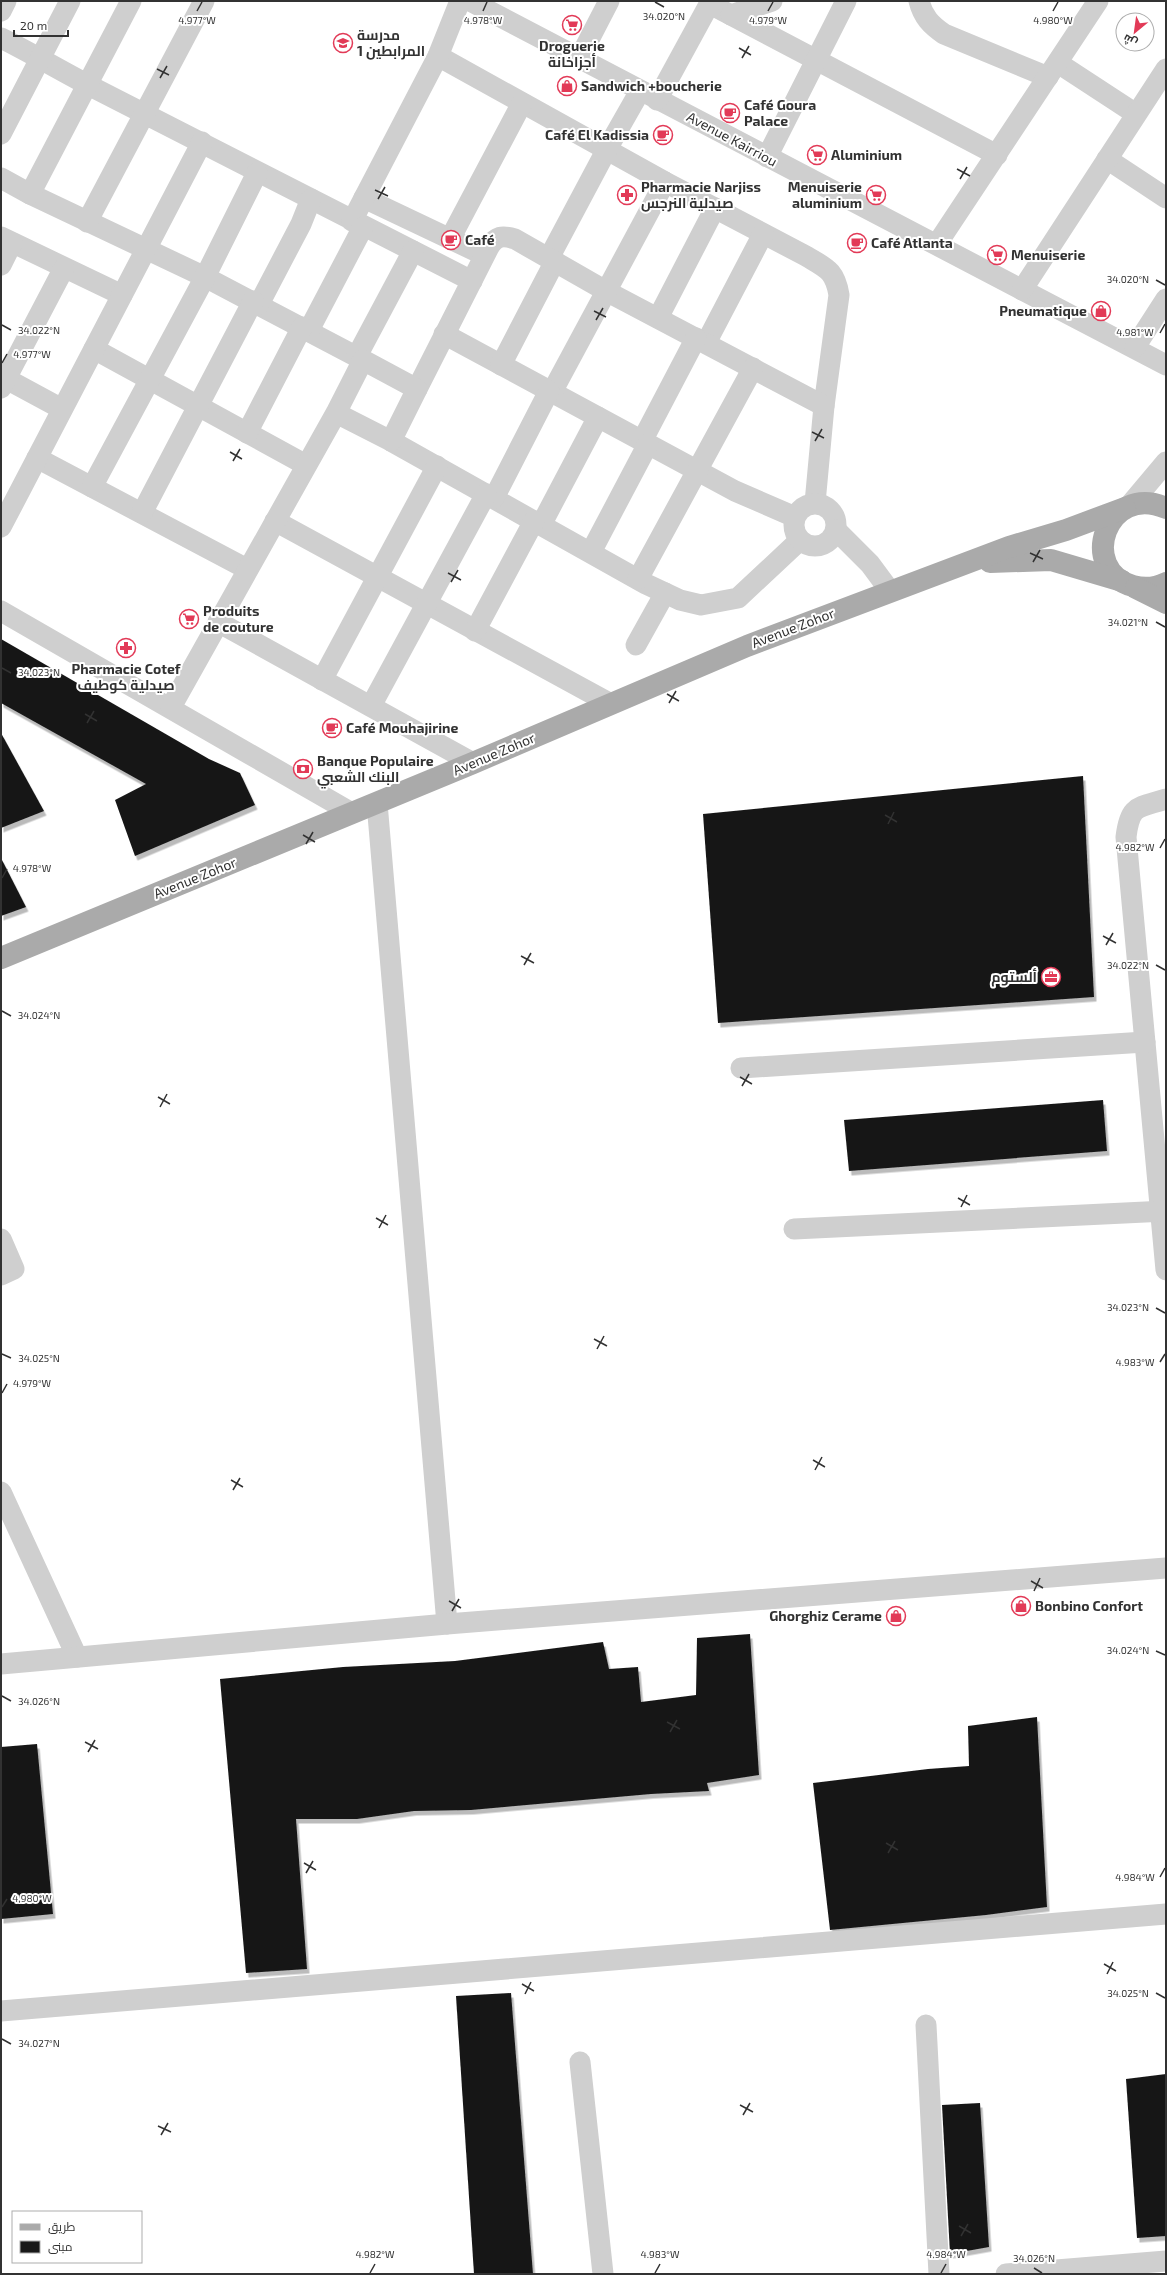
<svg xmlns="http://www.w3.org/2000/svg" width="1167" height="2275" font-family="'Exo 2',Cairo,sans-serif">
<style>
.building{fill:#191919;filter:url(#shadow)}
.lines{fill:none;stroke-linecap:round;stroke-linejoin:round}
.minor{stroke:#cfcfcf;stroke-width:21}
.major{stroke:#aaa;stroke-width:22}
.ticks{fill:none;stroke:#323232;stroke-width:1.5}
.labels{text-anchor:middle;stroke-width:4;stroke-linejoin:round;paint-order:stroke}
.poi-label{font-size:14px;font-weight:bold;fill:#323232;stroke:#fff;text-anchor:start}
.street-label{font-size:14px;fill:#323232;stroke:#fff}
.ticks-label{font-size:10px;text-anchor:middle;fill:#323232;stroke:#fff;stroke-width:4;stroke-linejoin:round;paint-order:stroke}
</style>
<defs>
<filter id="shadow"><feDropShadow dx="2.5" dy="4.5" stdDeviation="0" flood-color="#0004"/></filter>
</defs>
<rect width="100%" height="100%" fill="#fff"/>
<g class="building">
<polygon points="1,639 209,759 240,773 255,805 135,856 115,800 146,784 1,703"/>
<polygon points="1,733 44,811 1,828"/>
<polygon points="1083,776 1094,997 718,1023 703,814"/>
<polygon points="1,858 26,907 1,916"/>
<polygon points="1103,1100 1107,1151 849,1171 844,1120"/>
<polygon points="750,1634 759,1775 707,1783 709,1791 651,1794 471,1810 414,1811 357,1819 296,1819 307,1969 246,1973 220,1679 343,1667 455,1661 603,1642 609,1669 638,1667 641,1702 696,1695 697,1638"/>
<polygon points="1037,1717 1047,1907 986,1915 830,1930 813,1783 928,1769 969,1766 968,1726"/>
<polygon points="37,1744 53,1914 1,1919 1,1747"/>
<polygon points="511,1993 533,2274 474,2274 456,1996"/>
<polygon points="1166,2074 1166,2236 1137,2238 1126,2079"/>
<polygon points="980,2103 989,2247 950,2254 942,2105"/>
</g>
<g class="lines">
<g class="minor">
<polyline points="470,1 1166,365"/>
<path d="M919,1C923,17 931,25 944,34L1048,77"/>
<polyline points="710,4 997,155"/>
<polyline points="1,11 6,1"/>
<polyline points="731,15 772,1"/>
<path d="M1,38C33,54 63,72 94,88C220,153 346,217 472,281"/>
<path d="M438,56L665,182L806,256C826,268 835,270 839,295L824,406L815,503"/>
<polyline points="579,59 609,1"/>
<polyline points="1058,63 1136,114"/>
<polyline points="657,100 711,1"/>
<polyline points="1,134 70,1"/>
<polyline points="767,157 846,1"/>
<polyline points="1107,159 1166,198"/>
<polyline points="1,178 30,194 205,277 363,360"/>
<polyline points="30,194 131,1"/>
<polyline points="364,198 484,255"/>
<polyline points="352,221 438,56 460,1"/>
<polyline points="87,222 204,1"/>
<polyline points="1,237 122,295"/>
<polyline points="450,239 522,103"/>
<polyline points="937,244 1098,1"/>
<polyline points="549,258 607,149 640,91"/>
<polyline points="1,265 12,243"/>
<polyline points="1022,290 1166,69"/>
<polyline points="259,304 301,224 311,199"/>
<polyline points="658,318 715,208"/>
<polyline points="309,330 363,227"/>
<polyline points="444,334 735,491 795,517"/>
<polyline points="706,343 763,234"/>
<polyline points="1135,347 1166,299"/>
<polyline points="94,349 306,465"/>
<polyline points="357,356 413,251"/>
<polyline points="501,365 555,261"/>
<polyline points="1,376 62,409"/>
<polyline points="1,388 64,268"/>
<path d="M417,389L489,247C496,236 502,235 515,239L606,291L824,406"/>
<polyline points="552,392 665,182"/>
<polyline points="247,433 302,327"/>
<polyline points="391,441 646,584 680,600 701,605 738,598 800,540"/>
<polyline points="642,441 696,338"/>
<polyline points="37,458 247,569"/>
<polyline points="92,487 205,277 257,173"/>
<polyline points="494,498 549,391"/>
<circle cx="815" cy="525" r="21"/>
<polyline points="1129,506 1166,462"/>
<polyline points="142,513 253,301"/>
<polyline points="275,521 611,704"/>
<polyline points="541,525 598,417"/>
<polyline points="1,527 202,142"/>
<polyline points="836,530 870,564 890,591"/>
<polyline points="591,552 648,444"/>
<polyline points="638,579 753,368"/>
<polyline points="1,611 352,813"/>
<polyline points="218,622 473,763"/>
<polyline points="475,631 534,521"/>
<polyline points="636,645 665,593"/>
<polyline points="322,680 437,466"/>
<polyline points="371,706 486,494"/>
<polyline points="171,707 336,413 363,360 417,389 391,441 336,413"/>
<path d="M1166,799C1138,808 1130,804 1126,837L1166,1270"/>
<polyline points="377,803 447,1624"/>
<polyline points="741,1068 1145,1042"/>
<polyline points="794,1229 1166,1211"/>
<polyline points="1,1239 14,1269 1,1275"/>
<polyline points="1,1492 77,1657"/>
<polyline points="1,1664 447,1624 1166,1568"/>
<polyline points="1,2011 1166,1914"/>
<polyline points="926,2025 939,2274"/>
<polyline points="580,2062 603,2274"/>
<polyline points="1006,2274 1166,2261"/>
</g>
<g class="major">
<path d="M1166,508C1106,482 1077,570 1133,586C1144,589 1156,588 1166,583"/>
<polyline points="990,562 1051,560 1122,581"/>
<polyline points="1136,588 1166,603"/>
<polyline points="1,958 473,763 747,646 1009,547 1066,530 1125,508"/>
</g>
</g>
<path class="ticks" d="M655,2L664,7M197,11L202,2M483,11L487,2M768,11L773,2M1053,11L1058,2M739,48L751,55M742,58L749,46M157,69L169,75M160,78L167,66M957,169L970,176M960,179L967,167M375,190L388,196M378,199L385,187M1156,280L1165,285M594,311L606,317M596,320L603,308M2,325L11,330M1160,333L1165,324M2,363L7,354M812,432L824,438M815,441L822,429M230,452L242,459M233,461L240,449M1030,553L1043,559M1033,562L1040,550M448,573L461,580M451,582L458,570M1156,622L1165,627M2,668L11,673M667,694L679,701M669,703L676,691M85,714L97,721M87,723L94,711M885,815L897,822M888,824L894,812M303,835L315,842M306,844L313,832M1160,848L1165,839M2,878L7,869M1103,936L1116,943M1106,945L1113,933M521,956L534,963M524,965L531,953M1156,965L1165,970M2,1011L11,1016M740,1077L752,1084M742,1086L749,1074M158,1097L170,1104M160,1107L167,1094M958,1198L970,1205M961,1207L967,1195M376,1218L388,1225M379,1228L386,1215M1156,1308L1165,1313M594,1339L607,1346M597,1349L604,1336M2,1354L11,1358M1160,1362L1165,1354M2,1393L7,1384M813,1460L825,1467M815,1470L822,1457M231,1480L243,1487M233,1490L240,1478M1031,1581L1043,1588M1034,1591L1040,1578M449,1601L461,1608M452,1611L459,1599M1156,1651L1165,1655M2,1696L11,1701M667,1722L680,1729M670,1732L677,1720M85,1742L98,1749M88,1752L95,1740M886,1843L898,1850M888,1853L895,1841M304,1863L316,1870M306,1873L313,1861M1160,1877L1165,1868M2,1907L7,1899M1104,1964L1116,1971M1107,1974L1113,1962M522,1984L534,1991M1156,1993L1165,1998M525,1994L531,1982M2,2039L11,2044M740,2105L753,2112M743,2115L750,2103M158,2126L171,2132M161,2135L168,2123M959,2226L971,2233M961,2236L968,2224M1034,2268L1042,2273M370,2273L375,2264M655,2273L660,2264M941,2273L946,2264"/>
<defs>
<g id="supermarket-ring" transform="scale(1)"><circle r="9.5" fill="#fff" stroke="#e23a57" stroke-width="1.5"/><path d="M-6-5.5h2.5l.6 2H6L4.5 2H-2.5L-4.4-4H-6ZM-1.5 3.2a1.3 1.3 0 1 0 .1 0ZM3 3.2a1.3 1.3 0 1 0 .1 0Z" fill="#e23a57"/></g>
<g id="school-ring" transform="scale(1)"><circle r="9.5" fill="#fff" stroke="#e23a57" stroke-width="1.5"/><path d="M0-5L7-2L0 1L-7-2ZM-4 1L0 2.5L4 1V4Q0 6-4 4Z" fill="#e23a57"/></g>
<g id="shop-ring" transform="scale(1)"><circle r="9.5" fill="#fff" stroke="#e23a57" stroke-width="1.5"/><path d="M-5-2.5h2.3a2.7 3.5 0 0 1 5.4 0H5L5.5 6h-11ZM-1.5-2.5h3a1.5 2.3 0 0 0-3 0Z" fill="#e23a57"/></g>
<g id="cafe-ring" transform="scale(1)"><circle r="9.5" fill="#fff" stroke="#e23a57" stroke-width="1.5"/><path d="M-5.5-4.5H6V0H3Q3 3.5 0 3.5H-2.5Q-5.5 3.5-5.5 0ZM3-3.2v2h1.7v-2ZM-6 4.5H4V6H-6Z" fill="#e23a57"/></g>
<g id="pharmacy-ring" transform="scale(1)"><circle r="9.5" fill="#fff" stroke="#e23a57" stroke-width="1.5"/><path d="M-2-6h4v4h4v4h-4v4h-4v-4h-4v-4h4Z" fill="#e23a57"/></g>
<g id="bank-ring" transform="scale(1)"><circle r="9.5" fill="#fff" stroke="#e23a57" stroke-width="1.5"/><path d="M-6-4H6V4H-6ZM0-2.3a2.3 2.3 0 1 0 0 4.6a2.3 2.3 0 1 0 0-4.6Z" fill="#e23a57"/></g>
<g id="office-ring" transform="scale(1)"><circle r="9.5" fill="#fff" stroke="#e23a57" stroke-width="1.5"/><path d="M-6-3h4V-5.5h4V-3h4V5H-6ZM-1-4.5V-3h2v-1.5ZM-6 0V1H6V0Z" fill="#e23a57"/></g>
</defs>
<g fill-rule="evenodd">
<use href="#supermarket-ring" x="572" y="25"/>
<use href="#school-ring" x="343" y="43"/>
<use href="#shop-ring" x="567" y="86"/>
<use href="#cafe-ring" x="730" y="113"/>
<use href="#cafe-ring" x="663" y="135"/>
<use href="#supermarket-ring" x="817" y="155"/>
<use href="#pharmacy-ring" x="627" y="195"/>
<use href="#supermarket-ring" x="876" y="195"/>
<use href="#cafe-ring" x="451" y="240"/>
<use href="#cafe-ring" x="857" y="243"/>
<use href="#supermarket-ring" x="997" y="255"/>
<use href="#shop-ring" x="1101" y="311"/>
<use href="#supermarket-ring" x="189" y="619"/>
<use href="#pharmacy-ring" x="126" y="648"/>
<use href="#cafe-ring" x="332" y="728"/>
<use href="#bank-ring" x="303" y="769"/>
<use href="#office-ring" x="1051" y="977"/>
<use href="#shop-ring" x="1021" y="1606"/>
<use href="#shop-ring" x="896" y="1616"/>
</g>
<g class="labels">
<g class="poi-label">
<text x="357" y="40">مدرسة<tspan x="357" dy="16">المرابطين 1</tspan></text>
<text x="572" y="51" text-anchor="middle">Droguerie<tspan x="572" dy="16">أجزاخانة</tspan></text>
<text x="581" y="91">Sandwich +boucherie</text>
<text x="744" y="110">Café Goura<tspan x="744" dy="16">Palace</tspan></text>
<text x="649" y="140" text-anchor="end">Café El Kadissia</text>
<text x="831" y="160">Aluminium</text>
<text x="641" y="192">Pharmacie Narjiss<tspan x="641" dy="16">صيدلية النرجس</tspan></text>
<text x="862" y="192" text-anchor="end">Menuiserie<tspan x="862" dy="16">aluminium</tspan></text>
<text x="465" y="245">Café</text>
<text x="871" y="248">Café Atlanta</text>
<text x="1011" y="260">Menuiserie</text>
<text x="1087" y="316" text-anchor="end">Pneumatique</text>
<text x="203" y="616">Produits<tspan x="203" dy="16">de couture</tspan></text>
<text x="126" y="674" text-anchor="middle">Pharmacie Cotef<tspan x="126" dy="16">صيدلية كوطيف</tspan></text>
<text x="346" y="733">Café Mouhajirine</text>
<text x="317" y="766">Banque Populaire<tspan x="317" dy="16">البنك الشعبي</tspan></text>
<text x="1037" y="982" text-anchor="end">ألستوم</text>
<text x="1035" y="1611">Bonbino Confort</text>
<text x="882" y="1621" text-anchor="end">Ghorghiz Cerame</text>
</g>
<g class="street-label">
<text transform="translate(732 139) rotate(28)" y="5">Avenue Kairriou</text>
<text transform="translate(793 628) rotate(-21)" y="5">Avenue Zohor</text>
<text transform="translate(494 754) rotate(-23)" y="5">Avenue Zohor</text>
<text transform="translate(195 878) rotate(-22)" y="5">Avenue Zohor</text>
</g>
</g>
<g class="ticks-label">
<text x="664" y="20">34.020°N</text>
<text x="197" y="24">4.977°W</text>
<text x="483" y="24">4.978°W</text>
<text x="768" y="24">4.979°W</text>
<text x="1053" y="24">4.980°W</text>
<text x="1128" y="283">34.020°N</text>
<text x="39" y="334">34.022°N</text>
<text x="1135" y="336">4.981°W</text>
<text x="32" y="358">4.977°W</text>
<text x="1128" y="626">34.021°N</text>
<text x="39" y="676">34.023°N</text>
<text x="1135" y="851">4.982°W</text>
<text x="32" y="872">4.978°W</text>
<text x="1128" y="969">34.022°N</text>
<text x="39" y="1019">34.024°N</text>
<text x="1128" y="1311">34.023°N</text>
<text x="39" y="1362">34.025°N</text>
<text x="1135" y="1366">4.983°W</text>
<text x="32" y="1387">4.979°W</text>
<text x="1128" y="1654">34.024°N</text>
<text x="39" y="1705">34.026°N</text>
<text x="1135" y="1881">4.984°W</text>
<text x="32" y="1902">4.980°W</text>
<text x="1128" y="1997">34.025°N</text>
<text x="39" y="2047">34.027°N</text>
<text x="375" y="2258">4.982°W</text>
<text x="660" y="2258">4.983°W</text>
<text x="946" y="2258">4.984°W</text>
<text x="1034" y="2262">34.026°N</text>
</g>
<rect width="1167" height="2275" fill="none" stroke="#323232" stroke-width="4"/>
<rect x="12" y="2211" width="130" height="52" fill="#ffffff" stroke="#adadad"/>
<rect x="20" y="2224" width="20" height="6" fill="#aaaaaa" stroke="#adadad"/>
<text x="48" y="2231" font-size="12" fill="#323232">طريق</text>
<rect x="20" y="2241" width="20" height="12" fill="#191919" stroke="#adadad"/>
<text x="48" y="2251" font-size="12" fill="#323232">مبنى</text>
<g transform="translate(1135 32) rotate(209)"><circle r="19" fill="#ffffff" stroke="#adadad"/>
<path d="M0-3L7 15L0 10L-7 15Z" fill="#e23a57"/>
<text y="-6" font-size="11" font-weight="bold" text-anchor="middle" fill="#323232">ش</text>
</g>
<path d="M14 30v6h54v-6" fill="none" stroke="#323232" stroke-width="2"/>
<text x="20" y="30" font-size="12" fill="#323232" stroke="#ffffff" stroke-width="3" paint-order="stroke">20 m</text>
</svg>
